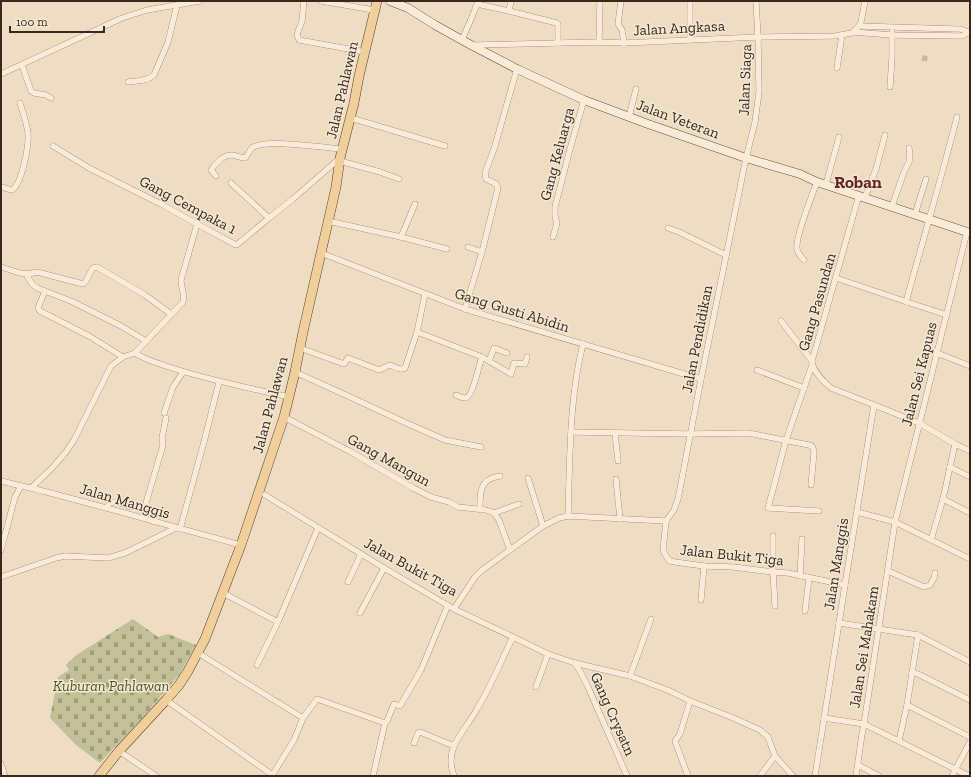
<svg xmlns="http://www.w3.org/2000/svg" width="971" height="777" font-family="'Zilla Slab',serif">
<style>
.cemetery{fill:url(#cemetery-stones)}
.lines{fill:none;stroke-linecap:round;stroke-linejoin:round}
.street-tunnel{stroke:#cab9a2;stroke-width:5.5;stroke-dasharray:5.5 3;stroke-linecap:butt}
.street-casing{stroke:#886e5a;stroke-width:6}
.secondary-casing{stroke:#6a503d;stroke-width:9}
.primary-casing{stroke:#563d2e;stroke-width:10}
.street{stroke:#f9ebd6;stroke-width:5.5}
.secondary{stroke:#f9ebd6;stroke-width:8}
.primary{stroke:#f1cf9b;stroke-width:9}
.labels{text-anchor:middle;stroke-width:3;stroke-linejoin:round;paint-order:stroke}
.street-label{font-size:15px;fill:#38281e;stroke:#f5e8d3}
.park-label{font-size:15px;font-style:italic;fill:#4d5525;stroke:#f5e8d3}
.quarter-label{font-size:17px;font-weight:bold;fill:#65261d;stroke:#f5e8d3}
</style>
<defs>
<pattern id="cemetery-stones" width="16" height="16" patternUnits="userSpaceOnUse"><rect width="16" height="16" fill="#c0c196"/><path d="M2 7V4a2 2 0 0 1 4 0v3zM10 15v-3a2 2 0 0 1 4 0v3z" fill="#9d9d7a"/></pattern>
</defs>
<rect width="100%" height="100%" fill="#eeddc3"/>
<polygon class="cemetery" points="133,619 158,637 168,634 196,645 179,675 143,717 100,763 76,745 50,718 58,677 69,670 66,665 75,656"/>
<g class="lines">
<polyline class="street-tunnel" points="922,58 929,59"/>
<g class="street-casing">
<g id="street">
<path d="M304,1C303,8 303,15 302,21C300,28 295,33 299,40L365,52"/>
<polyline points="321,1 374,10"/>
<polyline points="621,1 618,24 622,30 624,43"/>
<polyline points="690,1 690,40"/>
<polyline points="509,11 557,23 558,24 558,43"/>
<polyline points="859,26 956,29 960,29 969,32"/>
<polyline points="853,32 892,35 962,36 970,32"/>
<polyline points="462,40 474,12 477,4 509,11 511,1"/>
<polyline points="599,42 600,1"/>
<polyline points="474,45 599,42 624,43 758,37 835,36 852,33 859,26 861,22 865,1"/>
<polyline points="22,65 31,91 34,93 46,95 51,98"/>
<polyline points="837,68 842,35"/>
<polyline points="1,74 122,18 147,10 200,1"/>
<path d="M128,82C137,81 148,81 154,75L168,42L177,5"/>
<polyline points="890,87 892,57 892,32"/>
<polyline points="629,117 636,89"/>
<polyline points="350,118 361,121 445,146"/>
<polyline points="53,146 89,168 161,204 197,224 236,245 239,243 269,218 293,199 340,158"/>
<polyline points="340,161 380,172 399,179"/>
<path d="M216,176L211,170C216,164 222,155 232,155C236,155 240,158 245,158C248,155 249,151 252,148C265,138 325,148 342,149"/>
<polyline points="231,183 269,218"/>
<polyline points="826,184 839,137"/>
<path d="M1,187L12,190C22,184 29,145 28,134C27,123 23,113 20,103"/>
<path d="M859,195L812,361C812,370 824,382 831,388L874,405"/>
<polyline points="865,197 876,169 885,135"/>
<polyline points="892,206 904,172 909,162 910,155 909,148"/>
<polyline points="915,214 926,179"/>
<polyline points="328,221 401,237 415,204"/>
<polyline points="668,228 679,232 726,255"/>
<polyline points="401,237 447,249"/>
<polyline points="553,237 557,223 555,216 555,207 570,149 584,100"/>
<polyline points="468,247 482,252"/>
<polyline points="321,253 465,309 701,379"/>
<path d="M804,260C801,257 798,254 797,249C795,238 812,195 817,182"/>
<polyline points="1,267 20,273 29,274 37,272 83,284 86,281 92,269 93,268 97,267 145,295 171,314"/>
<polyline points="26,274 32,284 37,288 45,291 73,302 121,326 146,341"/>
<polyline points="836,278 910,303 947,315"/>
<polyline points="45,291 38,308 40,311 89,336 123,357"/>
<path d="M906,302C923,240 941,179 957,117"/>
<polyline points="465,309 482,252 498,188 496,184 486,179 485,173 494,149 517,69"/>
<polyline points="781,321 812,361"/>
<path d="M417,332L482,357C479,364 473,398 465,398C463,398 458,396 456,395"/>
<path d="M300,348L344,364L348,358L379,370L390,365C395,367 401,371 405,368L417,332L425,294"/>
<path d="M135,353L183,302C185,294 181,287 181,280L197,224"/>
<polyline points="937,353 970,366"/>
<polyline points="482,357 511,374 514,363 525,364 527,357"/>
<polyline points="489,361 494,348 507,353"/>
<polyline points="812,365 786,440 768,508 819,511"/>
<polyline points="757,370 804,388"/>
<polyline points="295,372 348,396 404,422 445,440 481,447"/>
<polyline points="164,413 173,387 183,372"/>
<polyline points="284,417 351,452 413,488 431,497 449,502 458,507 486,510 494,513 499,520 510,550"/>
<path d="M571,432L691,434L748,433L809,445C813,446 813,448 814,452L811,485"/>
<polyline points="615,433 618,461"/>
<polyline points="955,444 950,467 970,477"/>
<polyline points="950,467 943,499 970,513"/>
<polyline points="528,478 543,526"/>
<polyline points="616,479 620,519"/>
<path d="M1,481L21,486L31,488C101,506 171,526 241,545"/>
<path d="M31,488L52,468L66,452L74,440L111,366L123,357L135,353C145,360 158,363 169,367C208,380 249,388 289,397"/>
<polyline points="265,495 384,568 454,609 475,577 481,571 543,526 559,518 568,516 666,521"/>
<polyline points="106,508 110,503 113,502 117,502 131,507 146,507"/>
<path d="M480,510C480,499 479,484 490,479C493,477 497,477 500,476"/>
<polyline points="857,512 895,522 970,559"/>
<polyline points="494,513 519,504"/>
<path d="M568,516C570,458 569,400 583,344"/>
<polyline points="666,521 674,510 678,499 701,379 746,158 755,122 759,92 758,37 756,1"/>
<polyline points="666,521 663,550 666,556 670,561 675,562 704,566 733,567 773,572 788,573 845,585"/>
<path d="M154,522C154,512 154,512 146,507V503L163,445L162,438L166,418"/>
<polyline points="180,529 204,442 219,382"/>
<polyline points="773,536 773,572 775,606"/>
<polyline points="931,540 943,499"/>
<polyline points="1,550 15,497 21,486"/>
<polyline points="888,571 924,587 930,585 934,578 935,573"/>
<polyline points="800,576 802,539"/>
<polyline points="1,577 56,558 65,556 108,558 125,553 176,528"/>
<polyline points="348,582 361,554"/>
<polyline points="223,593 278,622"/>
<polyline points="701,600 704,566"/>
<polyline points="454,609 513,637 548,654 575,663 630,676 670,691 690,701 731,717 760,730 768,737 775,756 793,776"/>
<polyline points="805,611 809,578"/>
<polyline points="360,613 384,568"/>
<polyline points="839,623 918,635 970,662"/>
<polyline points="198,653 303,718"/>
<polyline points="575,663 582,675 588,687 627,776"/>
<polyline points="257,665 278,622 318,528"/>
<polyline points="912,672 918,674 970,700"/>
<polyline points="630,676 651,619"/>
<polyline points="536,687 548,654"/>
<polyline points="166,700 274,776"/>
<polyline points="907,705 970,737"/>
<polyline points="824,718 864,724 969,776"/>
<polyline points="899,741 907,705 918,635"/>
<polyline points="414,743 418,733 420,732 454,746"/>
<polyline points="119,751 156,776"/>
<polyline points="1,764 5,776"/>
<polyline points="858,765 879,776"/>
<polyline points="273,774 294,740 303,718 317,699 385,723"/>
<polyline points="373,776 385,723 387,721 394,704 400,706 421,670 448,605"/>
<path d="M454,776C450,765 450,757 454,746C460,733 470,722 477,709C491,686 501,661 513,637"/>
<polyline points="688,776 676,744 675,741 680,734 690,701"/>
<polyline points="760,776 775,756"/>
<polyline points="815,776 845,585 874,405 919,423 955,444 970,451"/>
<polyline points="856,776 862,734 864,724 895,522 967,232"/>
<polyline points="952,776 970,742"/>
</g>
</g>
<g class="secondary-casing">
<polyline id="secondary" points="390,1 408,8 435,25 471,45 517,69 584,100 648,124 746,158 800,174 817,182 970,233"/>
</g>
<g class="primary-casing">
<polyline id="primary" points="99,776 119,751 166,700 179,685 188,671 205,639 241,545 284,417 295,372 303,332 336,187 340,158 354,103 359,76 377,1"/>
</g>
<use href="#street" class="street"/>
<use href="#secondary" class="secondary"/>
<use href="#primary" class="primary"/>
</g>
<g class="labels">
<g class="street-label">
<text transform="translate(679 28) rotate(-3)" y="5">Jalan Angkasa</text>
<text transform="translate(745 80) rotate(-88)" y="5">Jalan Siaga</text>
<text transform="translate(342 90) rotate(-77)" y="5">Jalan Pahlawan</text>
<text transform="translate(678 119) rotate(20)" y="5">Jalan Veteran</text>
<text transform="translate(557 154) rotate(-75)" y="5">Gang Keluarga</text>
<text transform="translate(188 205) rotate(28)" y="5">Gang Cempaka 1</text>
<text transform="translate(817 302) rotate(-74)" y="5">Gang Pasundan</text>
<text transform="translate(512 310) rotate(17)" y="5">Gang Gusti Abidin</text>
<text transform="translate(697 339) rotate(-79)" y="5">Jalan Pendidikan</text>
<text transform="translate(919 374) rotate(-76)" y="5">Jalan Sei Kapuas</text>
<text transform="translate(270 405) rotate(-75)" y="5">Jalan Pahlawan</text>
<text transform="translate(389 460) rotate(29)" y="5">Gang Mangun</text>
<text transform="translate(125 501) rotate(16)" y="5">Jalan Manggis</text>
<text transform="translate(732 555) rotate(6)" y="5">Jalan Bukit Tiga</text>
<text transform="translate(836 564) rotate(-81)" y="5">Jalan Manggis</text>
<text transform="translate(411 567) rotate(29)" y="5">Jalan Bukit Tiga</text>
<text transform="translate(864 647) rotate(-81)" y="5">Jalan Sei Mahakam</text>
<text transform="translate(613 714) rotate(66)" y="5">Gang Crysatn</text>
</g>
<g class="park-label">
<text x="111" y="691">Kuburan Pahlawan</text>
</g>
<g class="quarter-label">
<text x="858" y="188">Roban</text>
</g>
</g>
<rect width="971" height="777" fill="none" stroke="#38281e" stroke-width="4"/>
<path d="M10 26v6h94v-6" fill="none" stroke="#38281e" stroke-width="2"/>
<text x="16" y="26" font-size="12" fill="#38281e" stroke="#f5e8d3" stroke-width="3" paint-order="stroke">100 m</text>
</svg>
